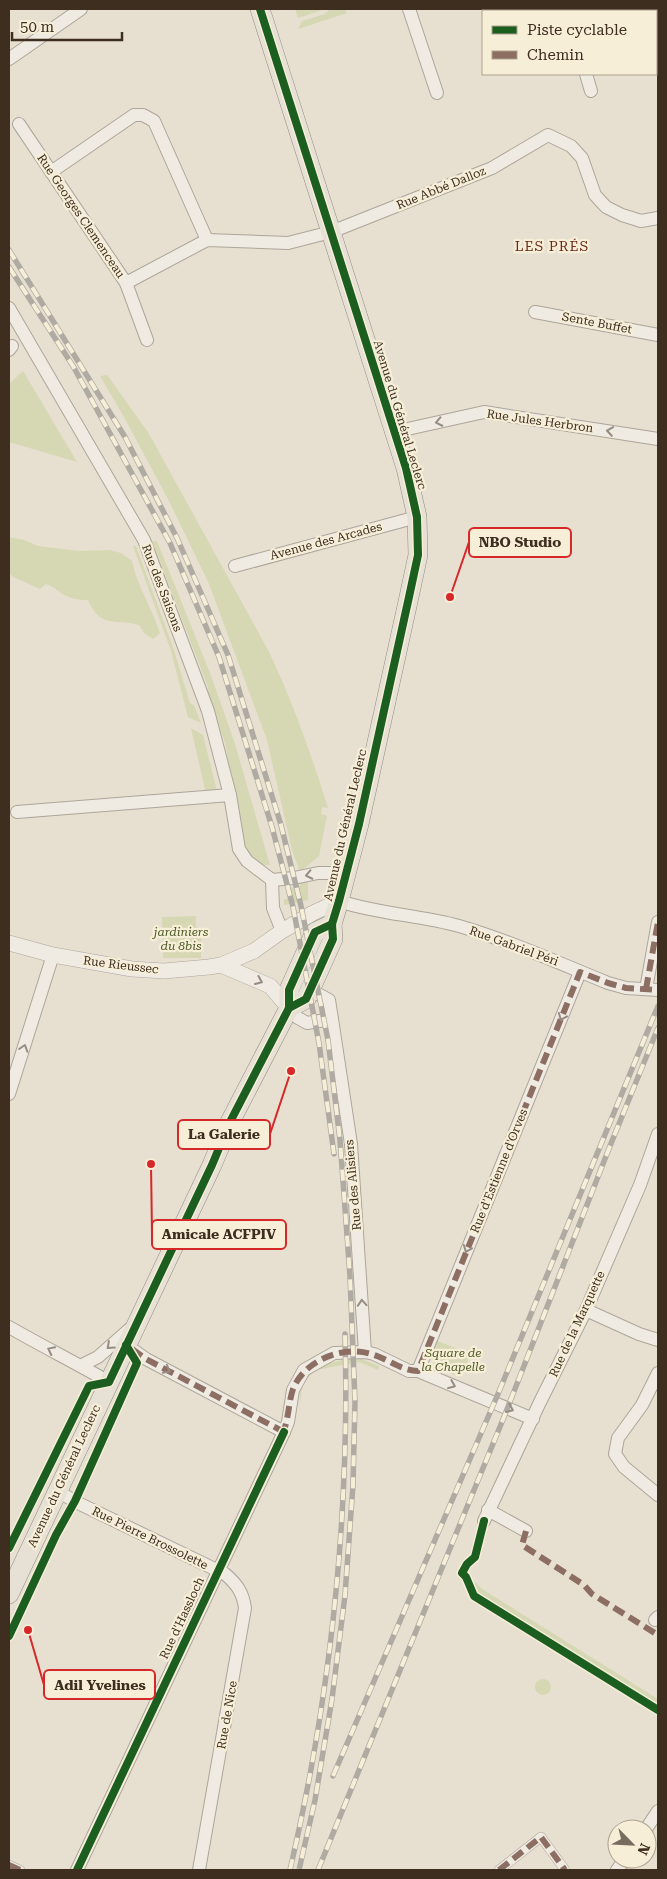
<svg xmlns="http://www.w3.org/2000/svg" width="667" height="1879" font-family="'Roboto Serif',serif">
<style>
.green{fill:#d6d7b3}
.lines{fill:none;stroke-linecap:round;stroke-linejoin:round}
.motorway-tunnel{stroke:#c5bcae;stroke-width:22;stroke-dasharray:22 11;stroke-linecap:butt}
.pedestrian-casing{stroke:#ada599;stroke-width:10}
.minor-casing{stroke:#ada599;stroke-width:14}
.tertiary-casing{stroke:#ada599;stroke-width:16}
.primary-casing{stroke:#928b80;stroke-width:20}
.pedestrian{stroke:#efebe3;stroke-width:9}
.minor{stroke:#efebe3;stroke-width:12}
.tertiary{stroke:#efebe3;stroke-width:15}
.primary{stroke:#e6e1d4;stroke-width:19}
.rail-casing{stroke:#afaaa2;stroke-width:5.5}
.rail{stroke:#f7eed8;stroke-width:4;stroke-dasharray:11;stroke-linecap:butt}
.quiet{stroke:#8d6e63;stroke-width:6;stroke-dasharray:12 6;stroke-linecap:butt}
.cycleway-casing{stroke:#f7eed8;stroke-width:11}
.cycleway{stroke:#1b5e20;stroke-width:8}
.oneway{stroke:#968c82}
.labels{text-anchor:middle;stroke-width:4.5;stroke-linejoin:round;paint-order:stroke}
.street-label{font-size:12px;fill:#3d2e20;stroke:#f7eed8}
.park-label{font-size:12px;font-style:italic;fill:#4d5a26;stroke:#f7eed8}
.neighbourhood-label{font-size:14px;letter-spacing:1px;fill:#6b2e1e;stroke:#f7eed8}
.leader{fill:none;stroke:#d62828;stroke-width:2}
.callout-dot{fill:#d62828;stroke:#f7eed8;stroke-width:2}
.callout{fill:#f7eed8;stroke:#d62828;stroke-width:2}
.callout-label{font-size:14px;text-anchor:middle;font-weight:bold;fill:#3d2e20}
</style>
<rect width="100%" height="100%" fill="#e7e0d1"/>
<g class="green">
<polygon points="295,9 325,9 298,18"/>
<polygon points="330,9 345,9 347,13 298,29 302,21 325,14"/>
<polygon points="23,371 77,462 9,442 9,384"/>
<path d="M107,375L148,432L267,648C292,699 311,754 328,808L322,807L321,814L327,816L319,856L300,872L292,850L267,740L209,584L170,503L124,417L100,376Z"/>
<path d="M9,537L24,540L38,546L79,551L109,550L121,553L132,561C137,586 152,608 160,633L153,639L144,633L139,625C113,618 101,629 88,600C79,600 72,599 64,595C58,591 54,587 46,584L40,589L13,577L9,573Z"/>
<path d="M152,541H157L212,678L235,744L270,865C255,866 249,854 242,843L225,743L207,694L208,687Z"/>
<polygon points="133,546 136,546 174,650 190,703 194,705 201,723 188,717 171,651"/>
<polygon points="191,728 203,735 217,791 206,794"/>
<polygon points="308,881 308,900 284,905 284,899 289,898 288,888 300,886 299,883"/>
<polygon points="196,916 196,927 201,929 201,958 163,958 162,917"/>
<path d="M435,1340L471,1354L460,1377C438,1368 425,1366 435,1340Z"/>
<polygon points="359,1356 359,1358 379,1366 378,1370 359,1362 316,1370 303,1383 299,1410 301,1383 314,1367"/>
<polygon points="475,1582 482,1589 658,1699 658,1708 482,1601 475,1595 469,1584"/>
<circle cx="543" cy="1687" r="8"/>
</g>
<g class="lines">
<g class="motorway-tunnel">
<polyline points="552,9 567,11"/>
<polyline points="656,23 658,23"/>
</g>
<g class="pedestrian-casing">
<g id="pedestrian">
<polyline points="9,1865 20,1870"/>
<polyline points="499,1870 541,1837 565,1870"/>
</g>
</g>
<g class="minor-casing">
<g id="minor">
<polyline points="409,9 437,93"/>
<polyline points="565,9 566,11"/>
<polyline points="9,59 81,9"/>
<polyline points="586,74 591,91"/>
<polyline points="19,124 126,283 147,340"/>
<polyline points="51,172 134,115 143,115 154,121 207,240"/>
<polyline points="126,283 207,240 288,243 331,232 492,168 548,135 571,146 582,158 595,195 606,207 622,215 641,221 658,218"/>
<polyline points="9,308 144,540 208,711 230,795 239,849 247,861 272,880 294,878 318,873 346,873"/>
<polyline points="535,312 658,335"/>
<polyline points="9,350 12,346"/>
<polyline points="394,432 484,412 658,439"/>
<polyline points="235,566 417,517"/>
<polyline points="17,812 230,795"/>
<polyline points="272,880 273,908 282,931"/>
<path d="M339,901C378,914 419,915 459,926C510,941 559,963 608,983L626,988L658,990"/>
<polyline points="646,989 658,922"/>
<polyline points="311,990 329,1000 332,1019 351,1144 365,1352"/>
<polyline points="289,1008 298,1018 307,1023 332,1019"/>
<polyline points="9,1094 53,955"/>
<polyline points="586,1310 639,1334 658,1340"/>
<path d="M9,1327C42,1346 76,1363 109,1382"/>
<polyline points="126,1345 146,1359 284,1432"/>
<polyline points="82,1365 98,1357 132,1327"/>
<polyline points="418,1371 580,972"/>
<polyline points="658,1373 642,1405 618,1438 615,1454 624,1467 658,1495"/>
<path d="M57,1491L78,1503L225,1574C237,1584 243,1593 245,1608L199,1870"/>
<polyline points="488,1510 526,1531"/>
<polyline points="484,1521 540,1402 586,1310 640,1185 658,1134"/>
<polyline points="655,1620 658,1617"/>
<polyline points="646,1829 658,1811"/>
<polyline points="77,1870 284,1432 288,1422 293,1390 304,1370 334,1353 365,1352 374,1354 409,1371 418,1371 533,1419"/>
<polyline points="617,1870 625,1859"/>
</g>
</g>
<g class="tertiary-casing">
<g id="tertiary">
<polyline points="9,943 53,955 132,969 164,971 209,967 221,965 254,951 282,931 313,913 339,901"/>
<polyline points="221,965 270,986 289,1008"/>
</g>
</g>
<g class="primary-casing">
<g id="primary">
<polyline points="260,9 406,468 417,517 418,555 409,597 359,824 339,901 332,924 333,939 306,999 289,1008"/>
<polyline points="9,1594 212,1165 230,1122 289,1008 289,990 315,932 332,924"/>
</g>
</g>
<use href="#pedestrian" class="pedestrian"/>
<use href="#minor" class="minor"/>
<use href="#tertiary" class="tertiary"/>
<use href="#primary" class="primary"/>
<g class="rail-casing">
<g id="rail">
<polyline points="9,250 125,437 177,538 228,655 281,825 301,906 328,1040 340,1140 350,1276 355,1402 353,1485 345,1595 332,1699 315,1800 299,1870"/>
<polyline points="9,267 73,366 170,543 219,657 272,827 293,907 319,1043 334,1154"/>
<polyline points="333,1776 498,1394 658,1006"/>
<path d="M290,1870C331,1694 350,1514 345,1334"/>
<polyline points="318,1870 504,1417 610,1146 658,1028"/>
</g>
</g>
<use href="#rail" class="rail"/>
<g class="quiet">
<polyline points="646,989 658,922"/>
<polyline points="132,1349 146,1359 284,1432"/>
<path d="M282,1435C289,1420 288,1404 293,1389C304,1361 342,1345 371,1354C387,1358 401,1371 418,1371L580,972L608,983L626,988L658,990"/>
<polyline points="526,1531 522,1545 584,1585 592,1594 658,1635"/>
<polyline points="9,1865 20,1870"/>
<polyline points="499,1870 541,1837 565,1870"/>
</g>
<g class="cycleway-casing">
<g id="cycleway">
<polyline points="260,9 406,468 417,517 418,555 409,597 359,824 339,901 332,924 333,939 306,999 289,1008"/>
<polyline points="484,1521 475,1557 467,1564 462,1573 466,1577 474,1596 658,1710"/>
<polyline points="9,1548 89,1386 109,1382 212,1165 230,1122 289,1008 289,990 315,932 332,924"/>
<polyline points="9,1636 56,1535 75,1501 137,1363 126,1345"/>
<polyline points="77,1870 284,1432"/>
</g>
</g>
<use href="#cycleway" class="cycleway"/>
</g>
<defs><path id="oneway-chevron" d="M-2-3.5L2.5 0L-2 3.5" fill="none" stroke-width="1.6" stroke-linecap="round" stroke-linejoin="round" transform="scale(1.25)"/></defs>
<g class="oneway">
<use href="#oneway-chevron" transform="translate(439 422) rotate(168)"/>
<use href="#oneway-chevron" transform="translate(610 431) rotate(-171)"/>
<use href="#oneway-chevron" transform="translate(309 875) rotate(168)"/>
<use href="#oneway-chevron" transform="translate(259 981) rotate(24)"/>
<use href="#oneway-chevron" transform="translate(562 1017) rotate(112)"/>
<use href="#oneway-chevron" transform="translate(24 1048) rotate(-72)"/>
<use href="#oneway-chevron" transform="translate(467 1249) rotate(112)"/>
<use href="#oneway-chevron" transform="translate(362 1303) rotate(-94)"/>
<use href="#oneway-chevron" transform="translate(110 1346) rotate(138)"/>
<use href="#oneway-chevron" transform="translate(51 1350) rotate(-154)"/>
<use href="#oneway-chevron" transform="translate(167 1370) rotate(28)"/>
<use href="#oneway-chevron" transform="translate(452 1385) rotate(22)"/>
<use href="#oneway-chevron" transform="translate(510 1409) rotate(23)"/>
</g>
<g class="labels">
<g class="street-label">
<text transform="translate(441 188) rotate(-22)" y="4">Rue Abbé Dalloz</text>
<text transform="translate(81 216) rotate(56)" y="4">Rue Georges Clemenceau</text>
<text transform="translate(597 323) rotate(11)" y="4">Sente Buffet</text>
<text transform="translate(400 415) rotate(73)" y="4">Avenue du Général Leclerc</text>
<text transform="translate(540 421) rotate(8)" y="4">Rue Jules Herbron</text>
<text transform="translate(326 541) rotate(-15)" y="4">Avenue des Arcades</text>
<text transform="translate(162 588) rotate(69)" y="4">Rue des Saisons</text>
<text transform="translate(345 825) rotate(-77)" y="4">Avenue du Général Leclerc</text>
<text transform="translate(514 946) rotate(20)" y="4">Rue Gabriel Péri</text>
<text transform="translate(121 965) rotate(7)" y="4">Rue Rieussec</text>
<text transform="translate(499 1171) rotate(-68)" y="4">Rue d'Estienne d'Orves</text>
<text transform="translate(353 1185) rotate(-95)" y="4">Rue des Alisiers</text>
<text transform="translate(577 1324) rotate(-65)" y="4">Rue de la Marquette</text>
<text transform="translate(64 1476) rotate(-65)" y="4">Avenue du Général Leclerc</text>
<text transform="translate(150 1538) rotate(26)" y="4">Rue Pierre Brossolette</text>
<text transform="translate(182 1618) rotate(-65)" y="4">Rue d'Hassloch</text>
<text transform="translate(227 1715) rotate(-80)" y="4">Rue de Nice</text>
</g>
<g class="park-label">
<text x="181" y="936">jardiniers<tspan x="181" dy="14">du 8bis</tspan></text>
<text x="453" y="1357">Square de<tspan x="453" dy="14">la Chapelle</tspan></text>
</g>
<g class="neighbourhood-label">
<text x="552" y="251">LES PRÉS</text>
</g>
</g>
<path class="leader" d="M450 597L469 542M291 1071L270 1134M151 1164L152 1234M28 1630L44 1685"/>
<g class="callout-dot">
<circle cx="450" cy="597" r="5"/>
<circle cx="291" cy="1071" r="5"/>
<circle cx="151" cy="1164" r="5"/>
<circle cx="28" cy="1630" r="5"/>
</g>
<g class="callout">
<rect x="469" y="528" width="102" height="29" rx="5"/>
<rect x="178" y="1120" width="92" height="29" rx="5"/>
<rect x="152" y="1220" width="134" height="29" rx="5"/>
<rect x="44" y="1670" width="111" height="29" rx="5"/>
</g>
<g class="callout-label">
<text x="520" y="547">NBO Studio</text>
<text x="224" y="1139">La Galerie</text>
<text x="219" y="1239">Amicale ACFPIV</text>
<text x="100" y="1690">Adil Yvelines</text>
</g>
<rect width="667" height="1879" fill="none" stroke="#3d2e20" stroke-width="20"/>
<rect x="482" y="10" width="175" height="65" fill="#f7eed8" stroke="#ada18e"/>
<rect x="492" y="26" width="25" height="8" fill="#1b5e20" stroke="#ada18e"/>
<text x="527" y="35" font-size="15" fill="#3d2e20">Piste cyclable</text>
<rect x="492" y="51" width="25" height="8" fill="#8d6e63" stroke="#ada18e"/>
<text x="527" y="60" font-size="15" fill="#3d2e20">Chemin</text>
<g transform="translate(632 1844) rotate(114)"><circle r="24" fill="#f7eed8" stroke="#ada18e"/>
<path d="M0-4L9 19L0 12L-9 19Z" fill="#786c5e"/>
<text y="-8" font-size="14" font-weight="bold" text-anchor="middle" fill="#3d2e20">N</text>
</g>
<path d="M12 32v8h110v-8" fill="none" stroke="#3d2e20" stroke-width="2.5"/>
<text x="20" y="32" font-size="15" fill="#3d2e20" stroke="#f7eed8" stroke-width="4" paint-order="stroke">50 m</text>
</svg>
